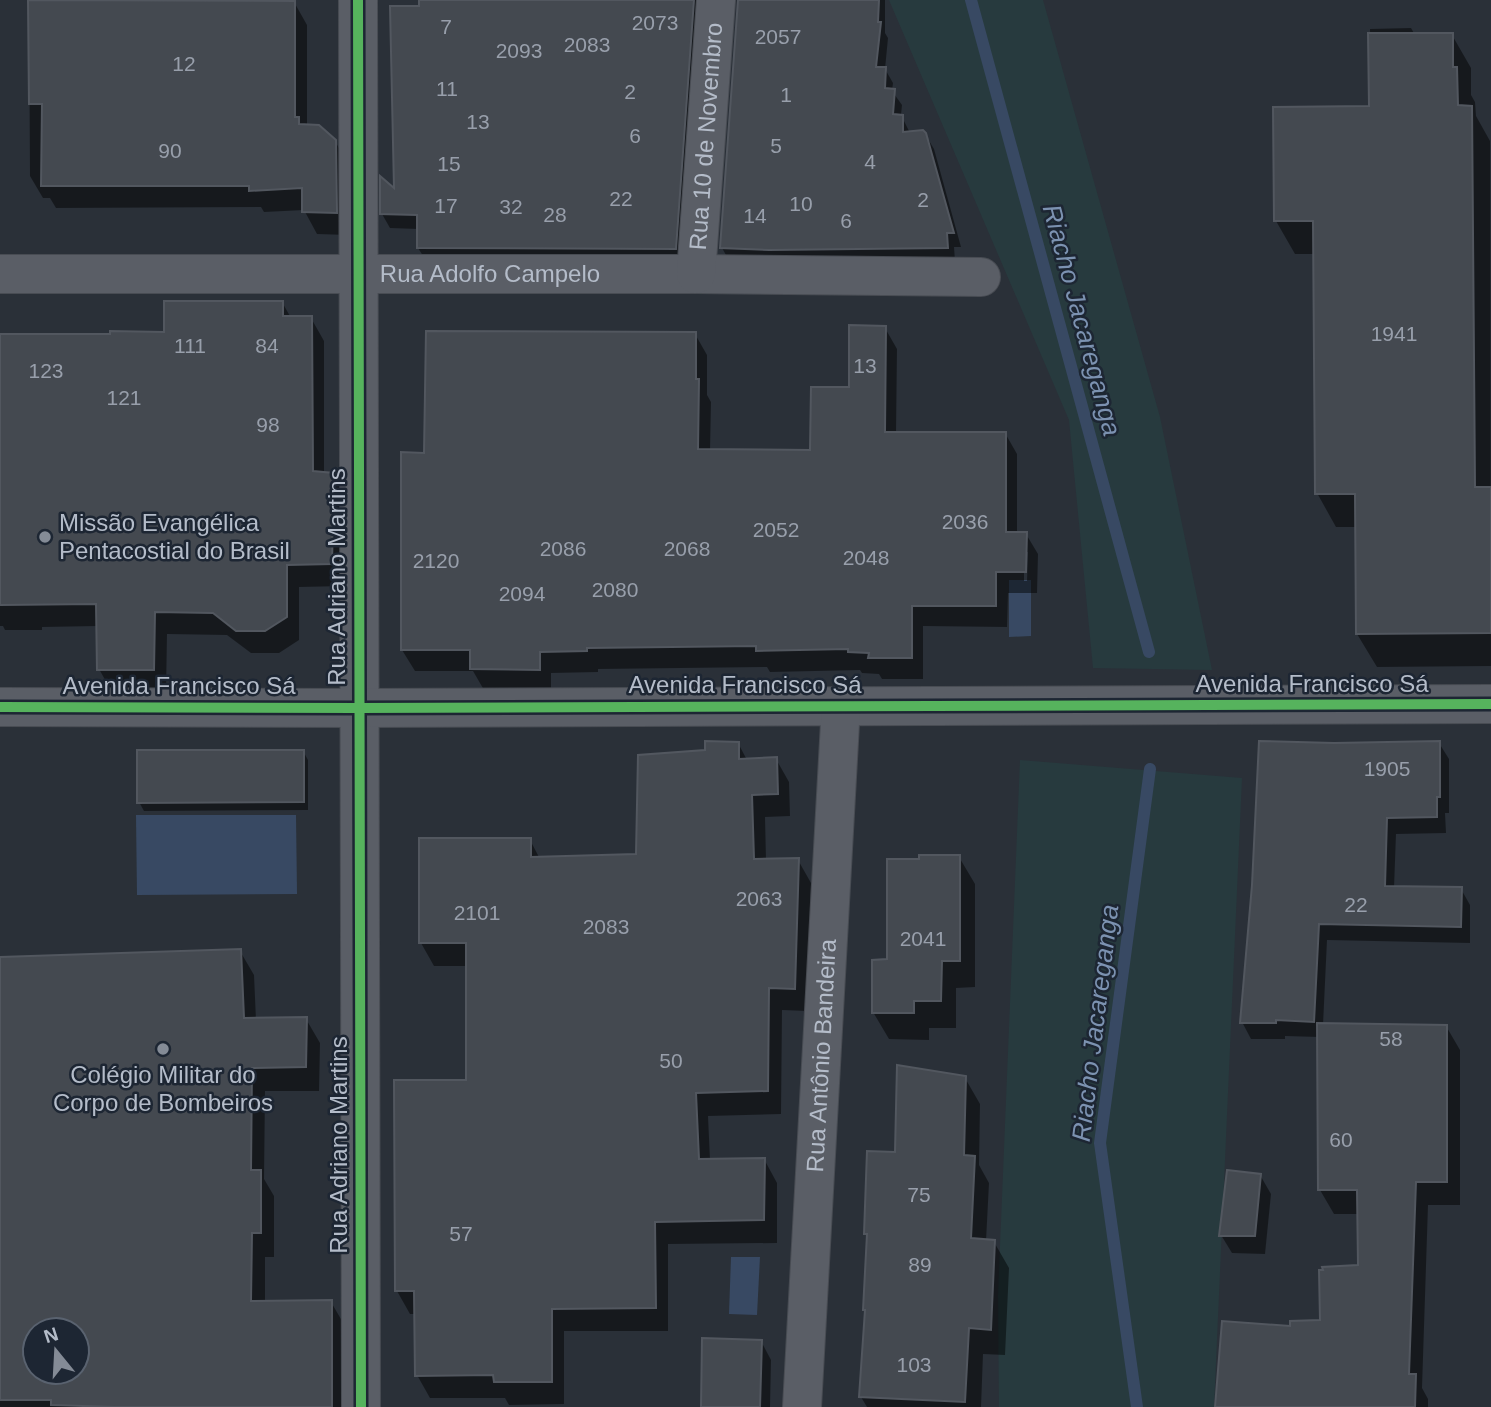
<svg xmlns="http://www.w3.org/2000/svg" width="1491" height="1407" font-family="Helvetica,sans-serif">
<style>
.green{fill:#273a3e}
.water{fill:#384963}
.shadow{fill:#0007;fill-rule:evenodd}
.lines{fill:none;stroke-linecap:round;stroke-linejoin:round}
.stream{stroke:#384963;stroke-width:12}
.building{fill:#444950;stroke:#52575f;stroke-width:2;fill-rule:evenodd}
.minor-casing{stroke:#484c53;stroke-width:40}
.minor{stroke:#5a5e66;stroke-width:38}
.cycleway-casing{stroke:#1d2633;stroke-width:15}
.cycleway{stroke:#56b35d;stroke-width:10}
.poi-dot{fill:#848b96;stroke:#1d2633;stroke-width:2.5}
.labels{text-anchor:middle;stroke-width:5;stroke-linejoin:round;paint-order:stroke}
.number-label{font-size:21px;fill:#989fab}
.street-label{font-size:24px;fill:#b4bcc9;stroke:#1d2633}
.poi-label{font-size:24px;fill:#b4bcc9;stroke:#1d2633;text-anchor:start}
.water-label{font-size:26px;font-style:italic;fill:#7c92b1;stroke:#1d2633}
</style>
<rect width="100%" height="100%" fill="#2a3038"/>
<g class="green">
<polygon points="889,0 1043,0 1160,417 1212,670 1093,668 1069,420"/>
<polygon points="1020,760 1242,778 1214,1407 999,1407 998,1295"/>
</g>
<g class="water">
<polygon points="1009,580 1031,580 1031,636 1009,637"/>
<polygon points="136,815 296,815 297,894 137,895"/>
<polygon points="731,1257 760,1257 757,1315 729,1314"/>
</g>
<g class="shadow">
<polygon points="29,0 261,0 266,3 294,2 307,25 307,126 335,141 348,164 348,235 317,234 304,210 264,212 261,207 56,208 50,198 43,198 30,176"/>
<polygon points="421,0 708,0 683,263 427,262 418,248 418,229 390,228 382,214 396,192"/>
<polygon points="739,0 885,0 885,33 888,38 885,69 893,83 892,91 902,105 901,115 910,133 925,134 934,149 961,247 954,247 955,261 730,262 722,248"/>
<polygon points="1411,28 1415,35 1452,35 1471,68 1471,95 1475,102 1476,116 1490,141 1491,666 1377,667 1357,634 1357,527 1336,527 1317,493 1315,254 1295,254 1276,221 1371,108 1370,29"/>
<polygon points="282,302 291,318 311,318 324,341 324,474 333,475 346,497 344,586 299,587 299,640 279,653 251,653 227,635 167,634 166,692 112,692 99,669 98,626 42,627 42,630 5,630 3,626 0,626 0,336 166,334"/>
<path d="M885,328L897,349L896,433H1005L1017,454V534H1026L1038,554L1037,593H1008L1007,627L923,626V679H882L879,674L862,673L860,670L770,672L767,667L598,669V672L551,673V690H484L473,671H415L402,650L426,454L695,334L707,355V395L711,402L710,451L812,452ZM1024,552H1028L1027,581H1024Z"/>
<polygon points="738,743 747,760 776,759 789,782 790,816 765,817 766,860 798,860 811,883 807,1011 782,1010 781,1114 708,1116 710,1160 764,1159 777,1183 777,1243 668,1244 668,1331 564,1331 564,1404 509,1405 505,1398 430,1398 417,1375 416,1314 410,1314 397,1291 468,1082 468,966 434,966 421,943 530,840 540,859 638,856 707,752"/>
<polygon points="1439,743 1449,759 1449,813 1445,813 1446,833 1396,834 1394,888 1461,889 1470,905 1470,943 1327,940 1323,1025 1446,1026 1460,1050 1460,1205 1428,1205 1422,1388 1428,1399 1428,1407 1217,1407 1292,1328 1321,1322 1360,1267 1359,1214 1334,1214 1320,1190 1319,1037 1285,1036 1285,1039 1251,1039 1242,1022 1334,744"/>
<polygon points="303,751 308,760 308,810 144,811 139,802"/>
<polygon points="959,857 975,884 975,987 956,988 956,1028 929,1028 929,1040 889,1039 873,1012"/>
<path d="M240,951L254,975L256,1020L306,1019L320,1043L319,1091H265L264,1179L274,1196V1257H265V1302H331L345,1326V1407H0V957ZM35,1330H77V1372H35Z"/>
<polygon points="965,1078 980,1104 979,1165 989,1183 986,1241 994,1242 1009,1268 1005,1355 983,1354 981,1407 867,1407 861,1397 869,1239 866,1234 896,1154"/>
<polygon points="1260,1175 1271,1194 1265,1254 1232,1253 1221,1235"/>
<polygon points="761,1341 771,1360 770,1407 703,1407"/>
</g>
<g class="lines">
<g class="stream">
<polyline points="971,0 1149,652"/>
<polyline points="1137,1407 1100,1143 1150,769"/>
</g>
</g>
<g class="building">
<polygon points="28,0 295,1 295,117 299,117 299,124 319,125 336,140 337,213 302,212 302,188 249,191 249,186 41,186 42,104 29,104"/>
<polygon points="419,0 694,0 676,249 417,248 417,215 380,214 380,176 394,188 390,6 419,6"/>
<polygon points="738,0 879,0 878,22 881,22 876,67 886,67 885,88 895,89 893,114 903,115 903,132 923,130 926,133 954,233 947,233 948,248 769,250 720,248"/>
<polygon points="1368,33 1453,33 1453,67 1457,67 1458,105 1472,106 1475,487 1491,487 1491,633 1356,634 1355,494 1315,494 1313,221 1274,221 1273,107 1369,106"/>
<polygon points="164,301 283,301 283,316 312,316 313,471 334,473 332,564 287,565 287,617 265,631 236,631 213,613 155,612 154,670 97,670 96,604 0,605 0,334 110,334 110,331 164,332"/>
<polygon points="849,325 886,326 885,432 1006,432 1006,532 1027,532 1026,572 996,572 996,606 912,606 912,658 868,658 869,653 848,652 848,649 756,651 756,646 587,648 587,651 540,652 540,670 470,669 470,650 401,650 401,452 424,453 426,331 696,332 696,379 699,379 698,449 810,450 811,387 849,387"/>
<polygon points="705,741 739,742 739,759 777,757 778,794 752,795 754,859 799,858 795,989 769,988 768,1091 696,1093 699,1159 765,1158 764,1220 655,1222 656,1308 552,1309 552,1382 494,1382 493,1375 415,1376 414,1291 395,1291 394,1080 466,1080 466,943 419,943 419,838 531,838 531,857 636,854 638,755 705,750"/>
<polygon points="1259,741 1334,743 1440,741 1440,797 1437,797 1437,817 1387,818 1385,886 1462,887 1461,927 1319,924 1314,1022 1276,1020 1276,1023 1240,1023 1252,885"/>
<polygon points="137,750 304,750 304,802 137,803"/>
<polygon points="919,855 960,855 960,961 942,961 941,1001 914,1001 914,1013 872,1013 872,960 887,959 887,859 919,859"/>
<path d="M241,949L244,1018L307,1017L306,1067L252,1068L251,1170H261V1233H252L251,1301L332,1300V1407H115L51,1405V1400H0V957ZM35,1330H77V1372H35Z"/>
<polygon points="1317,1023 1447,1025 1447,1182 1416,1182 1409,1374 1416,1374 1415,1407 1215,1407 1222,1321 1290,1326 1290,1321 1320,1320 1319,1270 1323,1270 1322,1267 1358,1265 1357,1190 1318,1190"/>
<polygon points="897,1065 966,1076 964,1155 975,1156 971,1238 995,1240 991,1330 969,1328 965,1402 859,1397 865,1310 863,1310 867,1234 864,1234 867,1151 895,1152"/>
<polygon points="1227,1170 1261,1174 1255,1236 1219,1236"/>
<polygon points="702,1338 762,1340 760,1407 701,1407"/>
</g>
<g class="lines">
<g class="minor-casing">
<g id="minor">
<polyline points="358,0 361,1407"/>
<path id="s1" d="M0,274H696L981,277"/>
<path id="s2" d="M696,274L716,0"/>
<polyline points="0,707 358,708 1491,704"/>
<path id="s3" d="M802,1407L841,705"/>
</g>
</g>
<use href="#minor" class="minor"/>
<g class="cycleway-casing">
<g id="cycleway">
<polyline points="358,0 361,1407"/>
<polyline points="0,707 358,708 1491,704"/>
</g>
</g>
<use href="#cycleway" class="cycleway"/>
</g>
<g class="poi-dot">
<circle cx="45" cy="537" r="7"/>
<circle cx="163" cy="1049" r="7"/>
</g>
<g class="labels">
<g class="number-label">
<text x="655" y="30">2073</text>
<text x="446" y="34">7</text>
<text x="778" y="44">2057</text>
<text x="587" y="52">2083</text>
<text x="519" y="58">2093</text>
<text x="184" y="71">12</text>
<text x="447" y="96">11</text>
<text x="630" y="99">2</text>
<text x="786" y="102">1</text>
<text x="478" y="129">13</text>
<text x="635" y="143">6</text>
<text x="776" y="153">5</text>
<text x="170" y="158">90</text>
<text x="870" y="169">4</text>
<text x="449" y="171">15</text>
<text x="621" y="206">22</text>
<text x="923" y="207">2</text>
<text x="801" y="211">10</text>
<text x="446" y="213">17</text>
<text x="511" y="214">32</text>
<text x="555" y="222">28</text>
<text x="755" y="223">14</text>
<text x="846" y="228">6</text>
<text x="1394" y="341">1941</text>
<text x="190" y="353">111</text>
<text x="267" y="353">84</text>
<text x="865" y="373">13</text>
<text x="46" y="378">123</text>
<text x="124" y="405">121</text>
<text x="268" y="432">98</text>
<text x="965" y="529">2036</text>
<text x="776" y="537">2052</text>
<text x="563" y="556">2086</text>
<text x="687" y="556">2068</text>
<text x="866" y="565">2048</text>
<text x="436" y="568">2120</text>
<text x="615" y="597">2080</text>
<text x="522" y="601">2094</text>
<text x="1387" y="776">1905</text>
<text x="759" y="906">2063</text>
<text x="1356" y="912">22</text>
<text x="477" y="920">2101</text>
<text x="606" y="934">2083</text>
<text x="923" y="946">2041</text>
<text x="1391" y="1046">58</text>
<text x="671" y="1068">50</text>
<text x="1341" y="1147">60</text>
<text x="919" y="1202">75</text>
<text x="461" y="1241">57</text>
<text x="920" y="1272">89</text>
<text x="914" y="1372">103</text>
</g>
<g class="street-label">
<text dy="8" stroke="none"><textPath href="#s2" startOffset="138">Rua 10 de Novembro</textPath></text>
<text dy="8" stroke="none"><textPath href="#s1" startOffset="490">Rua Adolfo Campelo</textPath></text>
<text transform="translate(337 577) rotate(-90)" y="8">Rua Adriano Martins</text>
<text x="1312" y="692">Avenida Francisco Sá</text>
<text x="745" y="693">Avenida Francisco Sá</text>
<text x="179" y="694">Avenida Francisco Sá</text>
<text dy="8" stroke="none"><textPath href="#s3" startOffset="352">Rua Antônio Bandeira</textPath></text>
<text transform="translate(339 1145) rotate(-90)" y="8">Rua Adriano Martins</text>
</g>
<g class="poi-label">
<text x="59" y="531">Missão Evangélica<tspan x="59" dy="28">Pentacostial do Brasil</tspan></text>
<text x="163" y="1083" text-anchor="middle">Colégio Militar do<tspan x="163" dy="28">Corpo de Bombeiros</tspan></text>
</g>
<g class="water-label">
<text transform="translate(1082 320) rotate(75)" y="9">Riacho Jacareganga</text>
<text transform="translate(1095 1023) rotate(-83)" y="9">Riacho Jacareganga</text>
</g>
</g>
<g transform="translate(56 1351) rotate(342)"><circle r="33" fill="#1d2633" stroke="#59626f" stroke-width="2"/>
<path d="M0-5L12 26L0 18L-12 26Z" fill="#848b96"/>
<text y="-10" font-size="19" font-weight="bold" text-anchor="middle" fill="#b4bcc9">N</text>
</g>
</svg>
